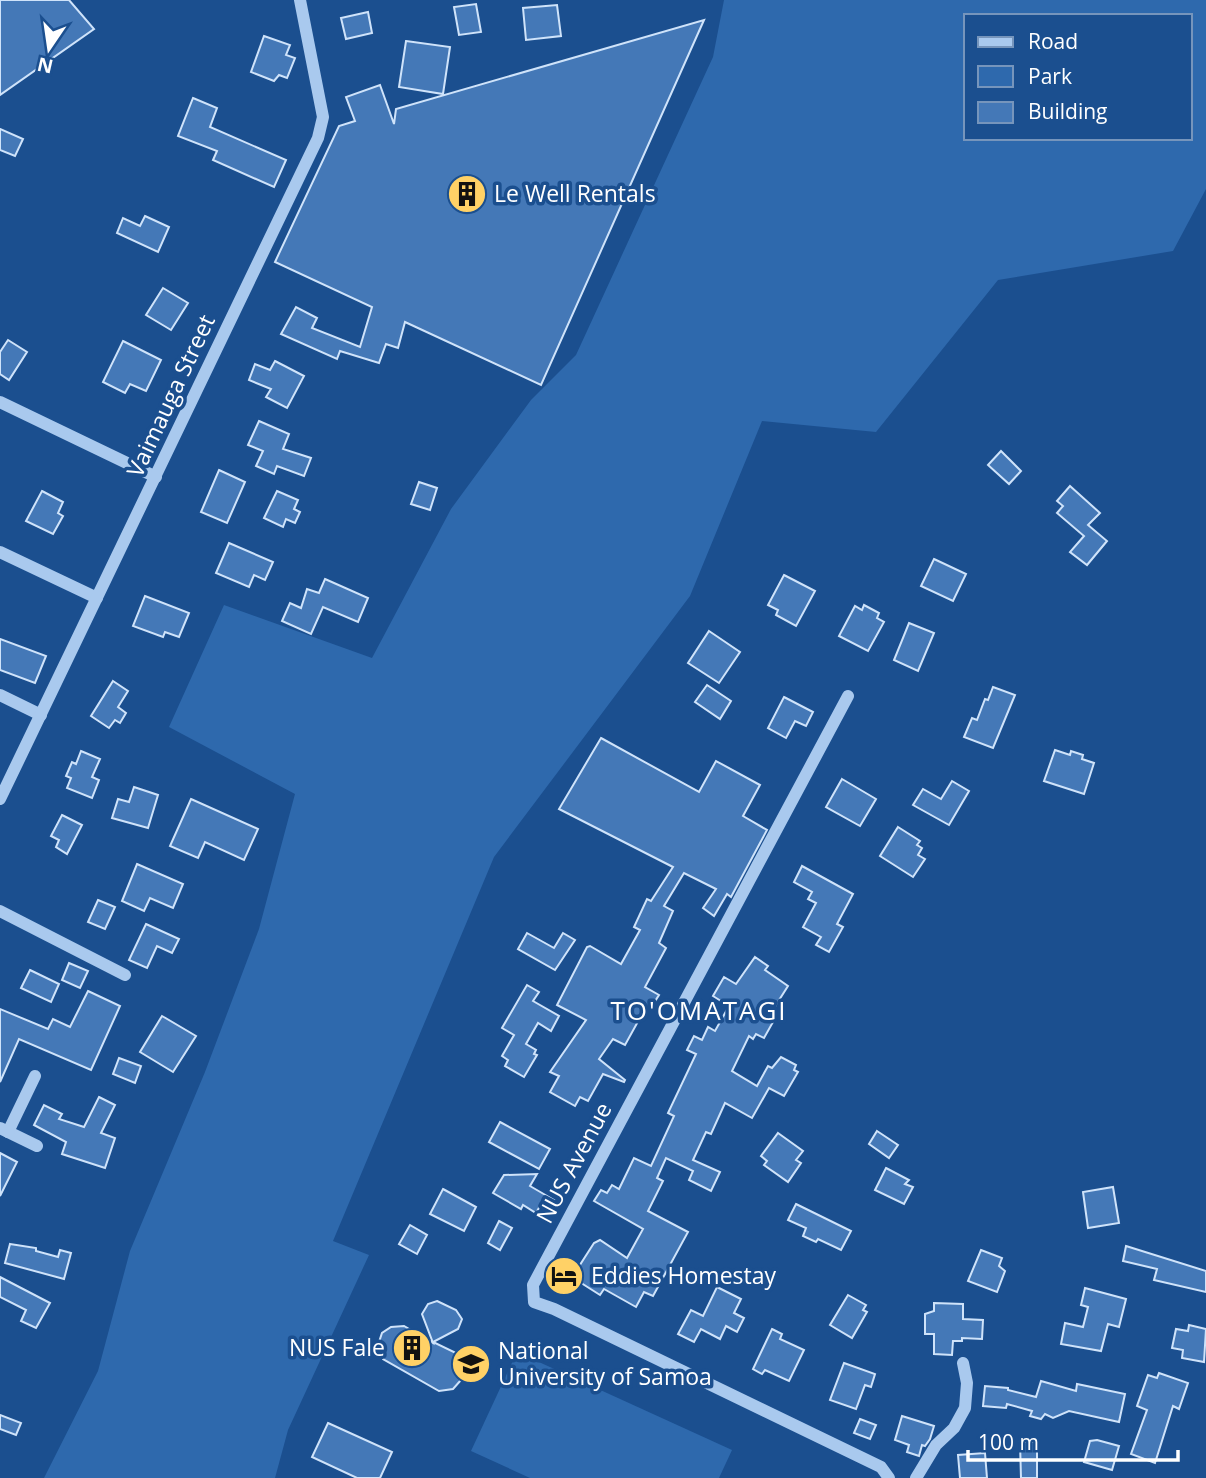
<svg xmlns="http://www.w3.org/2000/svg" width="1206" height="1478" font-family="'Open Sans',sans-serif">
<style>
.green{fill:#2e69ad;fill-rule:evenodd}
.building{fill:#4478b7;stroke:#cfe3fa;stroke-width:2}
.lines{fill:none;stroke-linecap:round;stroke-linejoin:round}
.minor{stroke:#a9c9ee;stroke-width:12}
.labels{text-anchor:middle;stroke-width:7;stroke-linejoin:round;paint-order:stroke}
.poi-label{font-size:23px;fill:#fff;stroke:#1b4f8f;text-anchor:start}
.street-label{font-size:23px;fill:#fff;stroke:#1b4f8f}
.quarter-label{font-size:26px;letter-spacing:2px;fill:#fff;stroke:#1b4f8f}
</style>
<rect width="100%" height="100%" fill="#1b4f8f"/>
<g class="green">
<path d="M724,0H1206V189L1173,251L998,280L876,432L762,421L690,596L494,857L333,1241L369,1255L288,1430L275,1478H44L98,1371L130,1251L205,1072L259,929L295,794L169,727L224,605L372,658L451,509L531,400L576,355L713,57ZM966,16H1190V138H966Z"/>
<polygon points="517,1352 732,1450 719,1478 530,1478 471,1451"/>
</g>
<g class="building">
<polygon points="0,0 69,0 94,29 0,95"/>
<polygon points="476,4 481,32 459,35 454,7"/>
<polygon points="557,5 561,36 526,40 523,8"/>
<polygon points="368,12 372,33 346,39 341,18"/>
<polygon points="704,20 541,385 405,322 398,348 386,344 379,363 340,351 337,359 281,334 296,307 317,318 312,328 360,347 372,307 275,262 339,126 355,121 346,97 380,85 394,124 396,109"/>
<polygon points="264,36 290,45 286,55 295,58 287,78 279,75 274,81 251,72"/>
<polygon points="406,41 450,47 443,94 399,87"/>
<polygon points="193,98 217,108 210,127 286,160 274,187 213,160 217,151 178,136"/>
<polygon points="0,129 23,139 15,156 0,150"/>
<polygon points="145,216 169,227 158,252 117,233 123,218 140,226"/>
<polygon points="163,288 188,303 171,330 146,315"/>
<polygon points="8,340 27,352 9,380 0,374 0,352"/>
<polygon points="123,341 161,360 146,391 130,384 125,393 103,382"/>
<polygon points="275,361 304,376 287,408 266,397 271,389 249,380 255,364 270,370"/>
<polygon points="259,421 289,434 283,449 311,458 304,476 277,466 274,474 256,466 263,451 248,445"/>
<polygon points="1001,451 1021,471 1009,484 988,465"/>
<polygon points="219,470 245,482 227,523 201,512"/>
<polygon points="419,482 437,488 430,510 411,504"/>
<polygon points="1070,486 1100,513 1088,525 1107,541 1087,565 1070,552 1084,536 1057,513 1063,506 1057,501"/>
<polygon points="42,491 63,502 58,513 63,516 53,534 26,521"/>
<polygon points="277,491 298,500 294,509 300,512 295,523 286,519 283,527 264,518"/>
<polygon points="229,543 273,562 265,580 254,575 249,587 216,573"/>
<polygon points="934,559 966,574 953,601 921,586"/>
<polygon points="784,575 815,591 796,626 776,615 778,610 768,605"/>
<polygon points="325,579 368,598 358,622 323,607 311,634 282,621 290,603 301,608 307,589 319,593"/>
<polygon points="145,596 189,613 179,637 165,632 163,637 133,626"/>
<polygon points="864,605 879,613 877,618 884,622 868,651 839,636 855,606 862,610"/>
<polygon points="909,623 934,633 918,671 894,660"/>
<polygon points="709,631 740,652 719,683 688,663"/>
<polygon points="0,639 46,656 35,683 0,670"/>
<polygon points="113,681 128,691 118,707 126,713 120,723 115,720 109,728 91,716"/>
<polygon points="707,685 731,701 720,719 695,702"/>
<polygon points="993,687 1015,695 993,748 964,737 972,718 977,720 985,699 988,700"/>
<polygon points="784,697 813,712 806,726 795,721 786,738 768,728"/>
<polygon points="601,738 699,792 716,761 760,785 743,816 767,830 731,897 727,894 714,916 703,908 716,889 684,873 664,906 673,911 659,943 666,948 645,987 659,995 650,1009 646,1007 625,1045 613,1039 599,1059 625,1080 624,1082 603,1074 588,1101 580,1097 575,1106 550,1092 559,1076 550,1072 586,1020 557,1005 587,947 590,946 621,964 640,930 634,927 647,899 651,901 673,867 559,809"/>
<polygon points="1055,750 1070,755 1071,751 1083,755 1082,759 1094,763 1084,794 1044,781"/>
<polygon points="81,751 100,759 92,777 99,780 92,798 67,788 71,778 66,776 72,762 76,764"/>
<polygon points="842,779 876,799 860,826 826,807"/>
<polygon points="952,781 969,791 949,825 913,805 923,789 941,799"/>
<polygon points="134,787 158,795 148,828 112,818 118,799 129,802"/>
<polygon points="191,799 258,829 244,860 205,842 198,858 170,846"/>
<polygon points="62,815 82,825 67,854 56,847 59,840 51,836"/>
<polygon points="898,827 920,841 917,845 922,848 918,855 925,859 913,877 880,856"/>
<polygon points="137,864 183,884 173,908 150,898 144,911 122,901"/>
<polygon points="802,866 853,894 837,924 843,927 829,952 816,945 821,937 803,927 816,903 808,899 812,892 794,882"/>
<polygon points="98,900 115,907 105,929 88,922"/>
<polygon points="146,924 179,939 172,953 157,946 147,968 129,960"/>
<polygon points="527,933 554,948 563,933 575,940 555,970 518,949"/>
<polygon points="755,957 768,966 765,970 788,986 767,1019 773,1022 764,1038 756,1034 753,1039 749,1036 732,1071 757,1086 768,1066 772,1068 781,1057 796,1065 794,1070 798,1072 784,1096 769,1088 752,1118 725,1103 711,1134 706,1132 693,1160 720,1172 711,1191 689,1180 693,1171 666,1158 657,1178 663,1181 648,1211 688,1232 653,1296 644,1292 636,1307 604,1289 600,1295 575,1279 578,1268 594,1243 600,1240 627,1258 643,1229 594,1201 601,1190 607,1193 612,1185 619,1189 634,1158 651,1166 674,1116 668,1113 696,1054 687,1050 694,1036 702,1040 708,1027 715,1031 729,1006 713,996 724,977 736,984"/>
<polygon points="69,963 88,971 80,988 62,980"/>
<polygon points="30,970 59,984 51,1002 21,988"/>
<polygon points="527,985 539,992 533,1001 559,1016 551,1031 538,1023 526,1044 536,1050 534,1054 537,1055 524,1077 505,1066 508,1060 502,1056 514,1035 502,1028"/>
<polygon points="88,991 120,1006 91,1070 19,1039 0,1082 0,1009 48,1029 53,1019 70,1027"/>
<polygon points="162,1016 196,1036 173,1072 140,1052"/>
<polygon points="119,1058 141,1066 135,1083 113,1074"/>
<polygon points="99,1097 115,1105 101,1133 115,1138 105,1168 62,1154 66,1142 34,1125 44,1105 62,1114 59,1119 84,1127"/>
<polygon points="500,1122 550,1149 539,1169 489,1142"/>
<polygon points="877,1131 898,1145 889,1158 869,1144"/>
<polygon points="778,1133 803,1151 796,1160 801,1163 788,1182 764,1165 767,1161 761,1156"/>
<polygon points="0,1153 17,1162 0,1196"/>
<polygon points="886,1168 909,1180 905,1184 913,1187 904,1204 875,1190"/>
<polygon points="537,1174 530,1186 554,1200 548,1210 540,1206 536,1213 523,1205 521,1209 493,1193 504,1175"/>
<polygon points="1113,1187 1119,1223 1088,1228 1083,1192"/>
<polygon points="443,1189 476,1207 464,1231 430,1214"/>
<polygon points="796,1204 851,1231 841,1250 818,1239 816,1242 803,1236 806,1228 788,1220"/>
<polygon points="499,1221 512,1228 500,1250 488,1243"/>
<polygon points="410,1225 427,1235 417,1254 399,1244"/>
<polygon points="10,1244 36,1248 36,1251 58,1257 60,1250 71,1253 64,1279 5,1263"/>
<polygon points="1126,1246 1206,1271 1206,1292 1154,1280 1157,1269 1123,1261"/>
<polygon points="981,1250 1002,1258 999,1266 1005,1271 997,1292 968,1281"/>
<polygon points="0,1277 50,1303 36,1328 21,1321 26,1310 0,1297"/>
<polygon points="717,1287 741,1299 734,1313 744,1318 737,1332 726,1326 720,1339 701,1329 694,1342 678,1334 691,1310 703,1316"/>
<polygon points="1085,1288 1126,1299 1119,1327 1108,1324 1101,1351 1061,1344 1065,1323 1083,1327 1088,1307 1081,1305"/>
<polygon points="848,1295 866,1305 863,1310 867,1312 852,1338 830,1325"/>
<polygon points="437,1301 456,1310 462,1319 458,1329 433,1342 458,1354 464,1369 461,1380 453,1389 439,1391 383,1359 379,1342 382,1333 391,1327 404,1326 433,1343 422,1314 428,1304"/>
<polygon points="934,1303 963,1304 963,1319 983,1320 982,1339 962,1338 962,1341 953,1341 952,1355 934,1354 934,1334 925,1334 925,1314 934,1311"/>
<polygon points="1189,1325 1206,1329 1204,1362 1182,1358 1183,1350 1172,1348 1176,1329 1188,1331"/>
<polygon points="772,1329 782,1334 780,1339 804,1350 789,1381 765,1370 762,1374 753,1369"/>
<polygon points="844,1363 875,1374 871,1387 865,1385 856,1409 830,1400"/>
<polygon points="1159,1373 1188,1383 1179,1409 1173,1406 1155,1463 1131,1454 1147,1410 1137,1406 1148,1375 1157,1378"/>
<polygon points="1041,1381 1076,1391 1077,1384 1125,1394 1119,1422 1069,1411 1053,1418 1045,1414 1041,1419 1030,1416 1032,1411 1007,1404 1006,1408 983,1406 985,1386 1008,1388 1008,1390 1036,1397"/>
<polygon points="0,1415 21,1423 16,1435 0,1429"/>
<polygon points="902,1416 934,1426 930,1439 925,1446 922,1445 919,1456 907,1452 909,1445 895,1440"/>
<polygon points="860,1419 876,1425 870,1439 854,1433"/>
<polygon points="328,1423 392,1452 380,1478 357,1478 312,1457"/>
<polygon points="1097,1440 1119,1446 1112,1470 1084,1462 1090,1441"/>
<polygon points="1020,1442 1037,1442 1037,1478 1021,1478"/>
<polygon points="985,1453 987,1478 960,1478 958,1455"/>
</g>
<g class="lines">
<g class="minor">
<polyline points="0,402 156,477"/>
<polyline points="0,552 97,598"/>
<polyline points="0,695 41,715"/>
<polyline points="848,696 533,1285 534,1302 554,1309 881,1467 889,1478"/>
<polyline points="0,799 318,138 323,117 300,0"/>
<polyline points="0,911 125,975"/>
<polyline points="0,1128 37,1146"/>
<polyline points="8,1132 35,1076"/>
<polyline points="916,1478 936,1445 954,1428 965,1408 967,1383 963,1363"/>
</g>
</g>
<defs>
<g id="building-disc" transform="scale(2.0125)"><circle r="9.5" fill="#ffd166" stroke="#1b4f8f"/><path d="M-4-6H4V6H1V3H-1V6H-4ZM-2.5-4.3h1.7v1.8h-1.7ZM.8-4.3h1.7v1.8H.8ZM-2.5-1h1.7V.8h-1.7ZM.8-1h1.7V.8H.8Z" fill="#111"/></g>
<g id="hotel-disc" transform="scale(2.0125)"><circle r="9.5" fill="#ffd166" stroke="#1b4f8f"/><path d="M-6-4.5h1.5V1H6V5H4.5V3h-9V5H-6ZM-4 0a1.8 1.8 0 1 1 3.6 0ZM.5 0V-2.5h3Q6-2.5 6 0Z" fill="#111"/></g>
<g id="university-disc" transform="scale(2.0125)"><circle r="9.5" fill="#ffd166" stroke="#1b4f8f"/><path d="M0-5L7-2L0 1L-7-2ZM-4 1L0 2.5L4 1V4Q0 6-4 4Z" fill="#111"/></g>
</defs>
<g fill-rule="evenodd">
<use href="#building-disc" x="467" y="194"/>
<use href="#hotel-disc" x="564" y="1276"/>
<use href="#building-disc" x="412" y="1348"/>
<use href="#university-disc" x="471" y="1364"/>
</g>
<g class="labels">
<g class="poi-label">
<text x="494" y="202">Le Well Rentals</text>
<text x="591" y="1284">Eddies Homestay</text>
<text x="385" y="1356" text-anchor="end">NUS Fale</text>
<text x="498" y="1359">National<tspan x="498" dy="26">University of Samoa</tspan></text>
</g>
<g class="street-label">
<text transform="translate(171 396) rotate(-65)" y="8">Vaimauga Street</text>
<text transform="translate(574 1163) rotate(-62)" y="8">NUS Avenue</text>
</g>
<g class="quarter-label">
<text x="699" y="1020">TO'OMATAGI</text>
</g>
</g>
<rect x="964" y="14" width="228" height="126" fill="#1b4f8f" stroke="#7695bc" stroke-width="2"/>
<rect x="978" y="37" width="35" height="10" fill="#a9c9ee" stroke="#7695bc" stroke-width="2"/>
<text x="1028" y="49" font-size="21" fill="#ffffff">Road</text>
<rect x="978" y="66" width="35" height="21" fill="#2e69ad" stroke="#7695bc" stroke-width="2"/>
<text x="1028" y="84" font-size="21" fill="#ffffff">Park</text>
<rect x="978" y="102" width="35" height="21" fill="#4478b7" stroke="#7695bc" stroke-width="2"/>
<text x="1028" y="119" font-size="21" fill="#ffffff">Building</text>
<g transform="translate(49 49) rotate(193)" stroke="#1b4f8f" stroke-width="5" paint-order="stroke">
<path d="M0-5L12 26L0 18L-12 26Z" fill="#ffffff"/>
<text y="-10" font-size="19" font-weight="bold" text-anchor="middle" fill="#ffffff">N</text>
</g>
<path d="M968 1450v10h210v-10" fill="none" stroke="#ffffff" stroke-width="3.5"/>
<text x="978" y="1450" font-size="21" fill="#ffffff" stroke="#1b4f8f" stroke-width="5" paint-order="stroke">100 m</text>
</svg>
